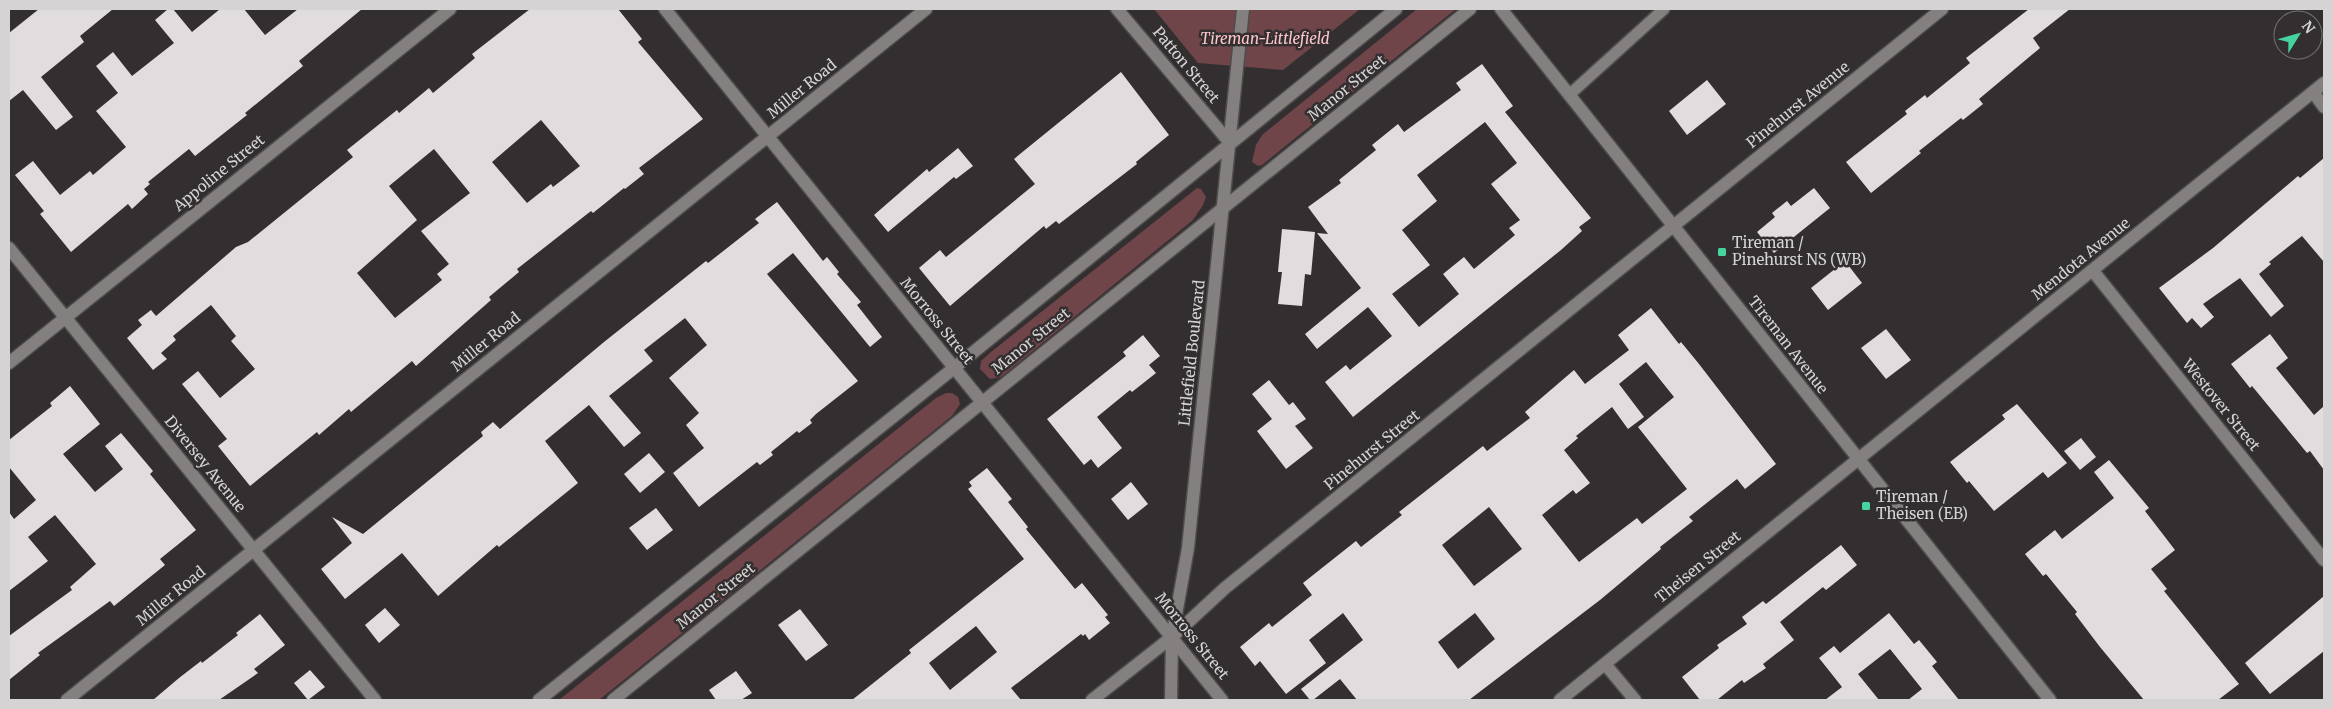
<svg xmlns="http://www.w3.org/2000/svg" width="2333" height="709" font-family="Merriweather,serif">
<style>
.green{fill:#6f4549}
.building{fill:#e1dcdd;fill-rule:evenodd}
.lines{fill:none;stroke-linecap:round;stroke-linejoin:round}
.service-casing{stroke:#4e4c4c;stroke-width:14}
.minor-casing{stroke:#4e4c4c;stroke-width:15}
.tertiary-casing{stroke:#4e4c4c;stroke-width:15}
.service{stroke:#848080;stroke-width:11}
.minor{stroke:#848080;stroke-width:12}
.tertiary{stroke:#848080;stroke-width:12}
.poi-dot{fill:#46d49e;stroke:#332f30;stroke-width:2}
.labels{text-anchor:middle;stroke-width:5;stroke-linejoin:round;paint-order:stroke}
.park-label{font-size:15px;font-style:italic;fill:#ffc6ca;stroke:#332f30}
.street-label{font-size:15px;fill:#d5d3d3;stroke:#332f30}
.poi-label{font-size:15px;fill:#d5d3d3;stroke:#332f30;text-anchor:start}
</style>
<rect width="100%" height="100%" fill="#332f30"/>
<g class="green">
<polygon points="1154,9 1360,9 1283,70 1198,63"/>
<polygon points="1417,9 1456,9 1262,165 1258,166 1252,162 1256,145 1262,135"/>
<polygon points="1197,188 1201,189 1206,197 1203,205 1193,220 1001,377 990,379 980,369 981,361 991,352"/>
<polygon points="946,393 952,393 958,397 960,404 952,416 599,700 559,700 936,398"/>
</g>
<g class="building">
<polygon points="39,9 113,9 80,36 84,42 41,77 73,117 56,130 23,90 9,101 9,33"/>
<polygon points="168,9 173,9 192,32 220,9 244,9 265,35 298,9 362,9 299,61 303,66 245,113 247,115 195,156 189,149 148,182 150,184 144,189 148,194 132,209 128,204 71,252 40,214 44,211 15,175 33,161 60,195 90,171 93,175 126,147 96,111 118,93 96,66 113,52 132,76 174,43 155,20"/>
<path d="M530,9H618L642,39L638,42L703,119L639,168L644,174L625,189L624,188L593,213L591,211L517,269L519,272L489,297L491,300L416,366L412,361L351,412L349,409L319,435L317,432L250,486L218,446L227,439L182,384L198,371L220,398L255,369L231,341L236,336L211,305L173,336L176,340L161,353L167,359L153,370L127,338L142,325L138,320L151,310L156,316L236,247L248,242L353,157L347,150L397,110L399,113L429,88L433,93L475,58L472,54ZM541,120L580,166L553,187L551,184L527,203L492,162ZM434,149L470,193L421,231L449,264L437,274L442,280L395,318L357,273L417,220L389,186Z"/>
<polygon points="2029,9 2070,9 2033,38 2040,48 1979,99 1983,104 1963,120 1961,118 1919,151 1921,153 1871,193 1846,162 1907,114 1905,111 1925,95 1927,98 1970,63 1966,58"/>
<path d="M1482,64L1513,106L1505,112L1591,218L1579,227L1582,231L1561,250L1353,417L1325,382L1346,365L1350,370L1392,336L1368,307L1317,349L1305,334L1361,288L1317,233L1328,234L1308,207L1341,183L1339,180L1376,150L1372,145L1398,124L1404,132L1461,90L1456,83ZM1485,122L1517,163L1491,184L1520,220L1509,228L1515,235L1474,269L1464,257L1443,274L1459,294L1419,327L1392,294L1430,265L1402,230L1437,201L1417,175Z"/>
<polygon points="1121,72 1169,135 1136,162 1137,164 1059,224 1056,221 1046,229 1044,226 950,306 919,268 940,250 946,257 1035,184 1014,159"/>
<polygon points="1707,80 1726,104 1687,135 1669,111"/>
<polygon points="958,148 973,166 956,179 954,177 888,232 874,215 927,169 929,172"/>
<polygon points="2324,158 2324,262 2302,236 2269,262 2271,264 2259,274 2284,306 2271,317 2240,278 2203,304 2214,317 2201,328 2192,318 2187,323 2159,288 2213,248 2298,176 2300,178"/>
<polygon points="1814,188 1830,208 1774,253 1757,232 1775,217 1772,213 1787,201 1791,206"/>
<polygon points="777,202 823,261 827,257 839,272 837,274 861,302 857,305 882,337 870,347 793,253 767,274 858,381 816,414 810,420 812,423 799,433 797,431 771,452 773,455 760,465 757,462 699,507 673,473 704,448 686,425 699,413 669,378 707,345 685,318 644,350 653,361 609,396 641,433 624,447 589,405 545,441 578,483 499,547 497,545 438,596 402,553 345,599 321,569 352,543 332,517 363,534 483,436 481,432 493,422 500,429 604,342 706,261 708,263 759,223 755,219"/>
<polygon points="1282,229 1315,232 1311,275 1305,274 1302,306 1278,304 1282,272 1278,272"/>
<polygon points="1845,261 1862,283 1828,310 1811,288"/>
<path d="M1651,308L1679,344L1681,342L1699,364L1776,464L1745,489L1737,479L1689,517L1693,521L1660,547L1661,549L1600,600L1469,700H1357L1340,679L1313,700H1310L1301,689L1363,640L1343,613L1309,640L1326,663L1286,694L1260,661L1255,666L1240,647L1269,623L1272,627L1312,595L1303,583L1356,541L1361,547L1402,515L1399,512L1483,446L1487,451L1530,418L1525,412L1574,370L1585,384L1629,350L1618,335ZM1646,362L1674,397L1638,427L1687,489L1642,524L1637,518L1579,562L1542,515L1573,490L1576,494L1590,483L1564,450L1578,438L1576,436L1612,407L1628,429L1644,417L1619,384ZM1489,507L1522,549L1474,586L1442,545ZM1475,613L1495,639L1458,669L1438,642Z"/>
<polygon points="1886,329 1911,360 1886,379 1861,348"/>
<polygon points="2270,334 2288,358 2276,368 2314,415 2324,406 2324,470 2310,451 2307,453 2252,386 2250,388 2231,364"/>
<polygon points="1143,335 1160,356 1149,365 1156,373 1132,392 1130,390 1097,417 1122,448 1098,468 1091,459 1084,465 1047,419 1126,356 1123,352"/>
<polygon points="1269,380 1289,405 1293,402 1306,419 1295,426 1313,448 1286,469 1257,431 1272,419 1252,394"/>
<polygon points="70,386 100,424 63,454 95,492 123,469 105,446 121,433 153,471 150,474 196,530 160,559 165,565 114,606 110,601 38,653 40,655 9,680 9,636 72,590 70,587 96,564 55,515 28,537 48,561 9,591 9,512 14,519 36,500 9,467 9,440 52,406 50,403"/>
<polygon points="2017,404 2067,463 2048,478 2043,472 1994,511 1969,481 1967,483 1950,462 2005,419 2002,415"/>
<polygon points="2081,438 2096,457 2080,470 2064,451"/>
<polygon points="649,453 665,472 640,493 624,474"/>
<polygon points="2109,460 2149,508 2145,511 2175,550 2151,569 2167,589 2164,591 2239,684 2218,700 2144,700 2100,647 2075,614 2077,612 2046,574 2043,576 2025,554 2055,530 2062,539 2114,498 2094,472"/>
<path d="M987,468L1012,499L1008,502L1028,527L1026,529L1075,589L1082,583L1108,615L1105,617L1110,623L1089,640L1085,634L1083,636L1081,634L1011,688L1021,700H852L911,653L909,650L1024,559L968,489L972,486L969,482ZM976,626L997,652L950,690L929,663Z"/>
<polygon points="1131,482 1148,504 1128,520 1111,499"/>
<polygon points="656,508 673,530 647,550 629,528"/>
<polygon points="1841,545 1857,565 1826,590 1823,587 1780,622 1794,640 1763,664 1766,668 1744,683 1742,680 1717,700 1700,700 1682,677 1719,648 1717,645 1747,624 1742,617 1763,601 1766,604"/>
<polygon points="2324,596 2324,651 2270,694 2245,663"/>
<polygon points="385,608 400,625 379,643 365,625"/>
<polygon points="800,609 828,645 806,661 778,625"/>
<polygon points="1889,613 1914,644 1919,640 1937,662 1932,666 1959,700 1908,700 1922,689 1890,649 1858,674 1879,700 1825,700 1842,687 1819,658 1834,646 1840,653"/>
<polygon points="260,614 285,645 254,669 258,673 219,700 153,700 179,678 201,661 202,663 238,635 236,633"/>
<polygon points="310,670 325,687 308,700 294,683"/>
<polygon points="736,671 752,693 741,700 716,700 709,690"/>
</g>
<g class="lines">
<g class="service-casing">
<polyline id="service" points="1569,95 1664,9"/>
</g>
<g class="minor-casing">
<g id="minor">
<polyline points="665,9 1222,700"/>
<polyline points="1117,9 1230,143"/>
<polyline points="2313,92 2324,107"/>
<polyline points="9,248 375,700"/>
<polyline points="2093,271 2324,560"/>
<polyline points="9,363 450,9"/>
<polyline points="1605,664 1635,700"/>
<polyline points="539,700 954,368 1396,9"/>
<polyline points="613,700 1470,9"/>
<polyline points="1092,700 1172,637 1225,588 1942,9"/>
<polyline points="1171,700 1172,637 1188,548 1243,9"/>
<polyline points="1560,700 2324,83"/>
</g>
</g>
<g class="tertiary-casing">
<g id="tertiary">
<polyline points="1501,9 2050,700"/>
<polyline points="67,700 926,9"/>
</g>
</g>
<use href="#service" class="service"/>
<use href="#minor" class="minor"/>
<use href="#tertiary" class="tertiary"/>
</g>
<g class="poi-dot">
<rect x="1717" y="247" width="10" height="10" rx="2.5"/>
<rect x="1861" y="501" width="10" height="10" rx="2.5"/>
</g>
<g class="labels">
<g class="park-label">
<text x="1265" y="44">Tireman-Littlefield</text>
</g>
<g class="street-label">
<text transform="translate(1186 65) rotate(50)" y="5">Patton Street</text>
<text transform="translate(1347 88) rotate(-39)" y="5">Manor Street</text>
<text transform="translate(802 89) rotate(-39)" y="5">Miller Road</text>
<text transform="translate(1798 105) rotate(-39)" y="5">Pinehurst Avenue</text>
<text transform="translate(219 173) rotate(-39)" y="5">Appoline Street</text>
<text transform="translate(2081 259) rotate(-39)" y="5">Mendota Avenue</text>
<text transform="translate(937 321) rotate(51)" y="5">Morross Street</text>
<text transform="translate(1031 341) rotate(-39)" y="5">Manor Street</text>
<text transform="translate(486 342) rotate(-39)" y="5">Miller Road</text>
<text transform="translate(1788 345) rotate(52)" y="5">Tireman Avenue</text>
<text transform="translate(1192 353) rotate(-84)" y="5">Littlefield Boulevard</text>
<text transform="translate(2221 405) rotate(51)" y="5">Westover Street</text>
<text transform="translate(1372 450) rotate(-39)" y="5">Pinehurst Street</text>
<text transform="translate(205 464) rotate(51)" y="5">Diversey Avenue</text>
<text transform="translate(1698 567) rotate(-39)" y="5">Theisen Street</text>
<text transform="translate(171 596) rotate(-39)" y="5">Miller Road</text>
<text transform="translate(716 596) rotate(-39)" y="5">Manor Street</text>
<text transform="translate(1192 636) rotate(51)" y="5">Morross Street</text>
</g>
<g class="poi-label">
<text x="1732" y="248">Tireman /<tspan x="1732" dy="17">Pinehurst NS (WB)</tspan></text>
<text x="1876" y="502">Tireman /<tspan x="1876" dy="17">Theisen (EB)</tspan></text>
</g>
</g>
<rect width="2333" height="709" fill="none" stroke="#d5d3d3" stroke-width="20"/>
<g transform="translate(2298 35) rotate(53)"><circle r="24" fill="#332f30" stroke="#747171"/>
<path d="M0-4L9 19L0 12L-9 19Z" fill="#46d49e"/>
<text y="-8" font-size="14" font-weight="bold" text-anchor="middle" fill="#d5d3d3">N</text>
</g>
</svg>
